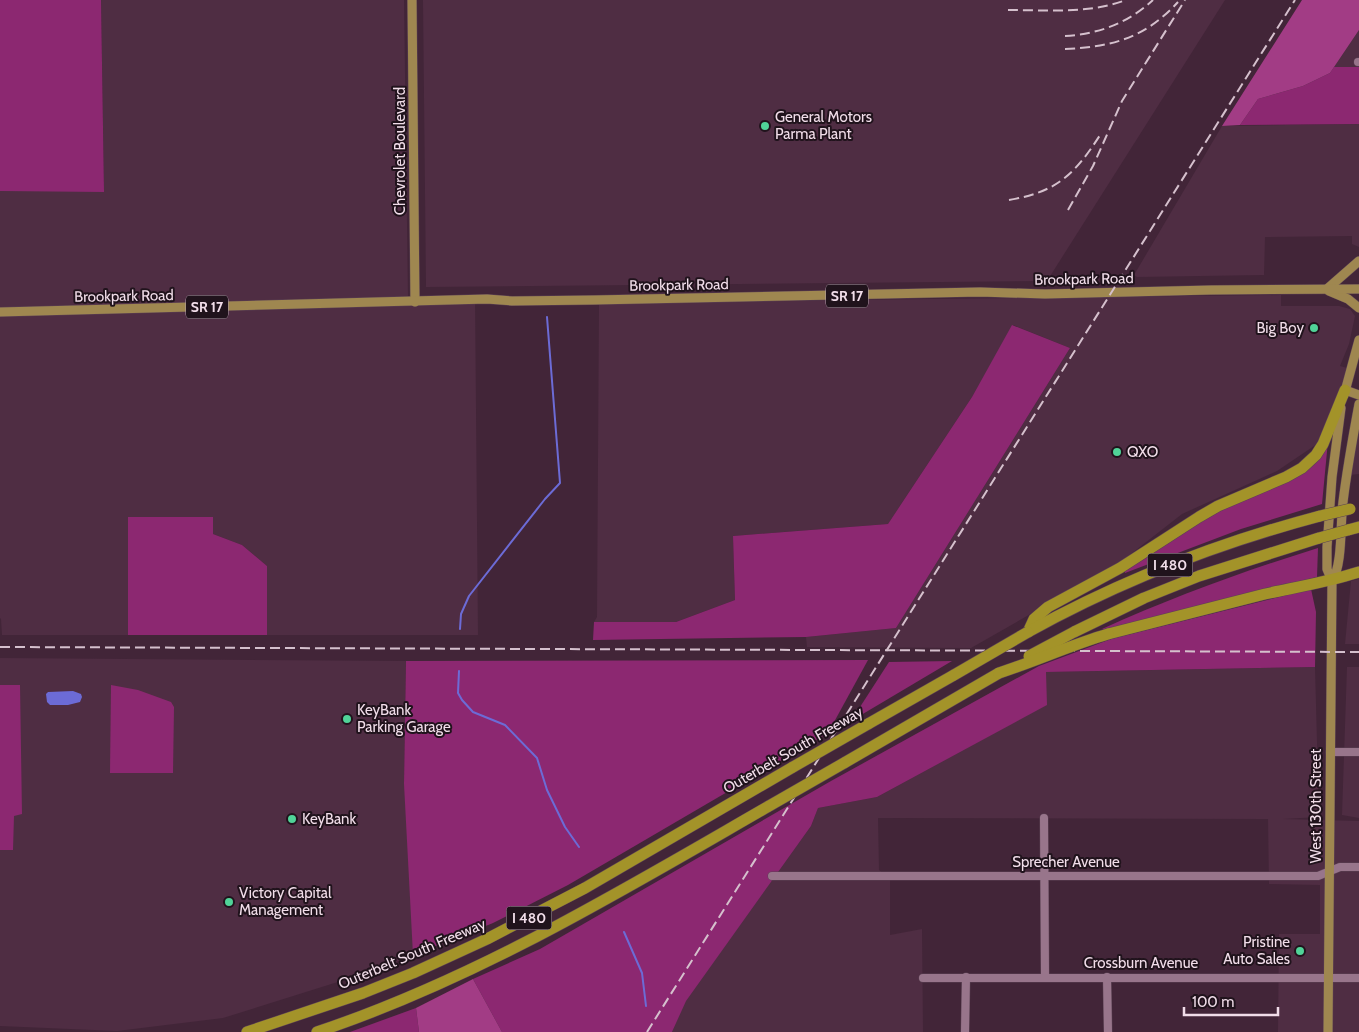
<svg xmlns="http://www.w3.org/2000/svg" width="1359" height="1032" font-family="Cabin,sans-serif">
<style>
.built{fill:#4f2d43}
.green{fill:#8c2871}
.forest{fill:#a23c85}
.water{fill:#6c6bd6}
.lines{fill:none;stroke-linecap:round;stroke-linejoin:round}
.stream{stroke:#6c6bd6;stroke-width:2}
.minor-casing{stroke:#5c4354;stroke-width:9}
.major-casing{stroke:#5c4354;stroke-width:10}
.highway-casing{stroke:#5c4354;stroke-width:12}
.minor{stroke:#98758b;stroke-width:8}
.major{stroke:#9f8750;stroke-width:9}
.highway{stroke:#a39329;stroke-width:11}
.rail{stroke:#d5c0cd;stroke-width:2;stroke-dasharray:10 5;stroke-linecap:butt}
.highway-bridge-casing{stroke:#5c4354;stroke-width:12;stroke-linecap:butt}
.highway-bridge{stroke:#a39329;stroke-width:11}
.poi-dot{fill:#50d398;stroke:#20131c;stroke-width:2}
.labels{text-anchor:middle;stroke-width:4;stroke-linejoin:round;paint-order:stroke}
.shield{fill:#20131c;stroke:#b2a0ac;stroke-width:1}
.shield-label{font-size:14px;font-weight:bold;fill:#f1dde9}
.poi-label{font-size:15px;fill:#f1dde9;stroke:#20131c;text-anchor:start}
.street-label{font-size:15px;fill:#f1dde9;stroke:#20131c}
</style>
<rect width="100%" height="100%" fill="#422538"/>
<g class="built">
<polygon points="101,0 404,0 408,297 475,295 478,635 267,635 267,566 242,545 213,534 212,517 128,518 128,635 2,635 1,619 0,618 0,191 104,191"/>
<polygon points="423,0 1225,0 1047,281 426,287"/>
<polygon points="1359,30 1359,67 1334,67"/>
<polygon points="1359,124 1359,247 1352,244 1352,236 1265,237 1264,275 1137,277 1134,275 1222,126"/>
<polygon points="1281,295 1281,306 1339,306 1350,309 1355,316 1349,344 1340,366 1347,368 1333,432 1314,446 1277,471 1182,514 1118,564 971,648 807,647 806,637 896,628 1070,348 1013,325 972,397 888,524 733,536 735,600 676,622 594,622 597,617 599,303"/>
<polygon points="1359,420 1359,474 1350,475"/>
<polygon points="1359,579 1359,644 1345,644 1351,581"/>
<polygon points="0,658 406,661 404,784 493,923 376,970 223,1018 117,1031 0,1026"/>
<polygon points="1315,667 1319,817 1283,819 1359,821 1359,1032 1278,1032 1279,934 1320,934 1320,885 1269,884 1268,819 878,818 879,870 890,879 890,935 922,929 923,1032 672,1032 685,1001 811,826 818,808 877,797 1046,705 1046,672"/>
<polygon points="1347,667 1359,667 1359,818 1342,815"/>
</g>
<g class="green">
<polygon points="0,0 101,0 104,192 0,191"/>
<polygon points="1334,67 1359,67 1359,124 1240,125 1258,99 1303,86 1330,73"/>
<polygon points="1012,325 1070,348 896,628 806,637 593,640 594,622 676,622 735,600 733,536 888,524 972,397"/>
<polygon points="1328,441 1322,504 1241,529 1125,573 1124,570 1200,520 1292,478"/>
<polygon points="128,517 213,517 213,534 242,545 267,566 267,635 128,635"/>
<path d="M1318,548L1317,577L1108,631L1102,629C1173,597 1244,571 1318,548Z"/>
<polygon points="1311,589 1316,612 1315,667 1046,672 1047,705 877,797 818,808 811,826 686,1001 672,1032 502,1032 473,979 540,949 831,781 1039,666 1111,639"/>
<polygon points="868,660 828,733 568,885 493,923 413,955 404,784 406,661"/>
<polygon points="952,661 851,721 889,662"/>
<polygon points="0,685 20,685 22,814 14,816 13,850 0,850"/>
<polygon points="111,685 138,690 171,702 174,707 173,773 110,773"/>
<polygon points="416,1008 419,1032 350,1032"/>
</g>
<g class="forest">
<polygon points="1302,0 1359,0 1359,30 1330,73 1303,86 1258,99 1240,125 1222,126"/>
<polygon points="473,979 502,1032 419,1032 416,1008"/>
</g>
<polygon class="water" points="73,691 81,694 82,697 80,702 68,705 50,705 47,702 46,694 48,692"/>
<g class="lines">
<g class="stream">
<polyline points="460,629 461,614 469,596 545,499 560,483 547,317"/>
<polyline points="459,671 458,693 462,700 473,712 505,725 537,758 547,790 565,827 579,847"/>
<polyline points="624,932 642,973 646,1006"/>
</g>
<g class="minor-casing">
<g id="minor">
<polyline points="1358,62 1359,62"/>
<polyline points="1330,752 1359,752"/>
<polyline points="1044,818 1045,977"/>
<polyline points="772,876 1318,876 1340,867 1359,867"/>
<polyline points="1107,977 1108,1032"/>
<polyline points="923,978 1359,978"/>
<polyline points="965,1032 966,977"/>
</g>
</g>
<g class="major-casing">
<g id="major">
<polyline points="412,0 415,302"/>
<polyline points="1327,289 1359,261"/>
<polyline points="1329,291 1348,299 1359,308"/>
<polyline points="0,312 487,299 512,301 594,300 980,292 1045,294 1211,290 1359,289"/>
<polyline points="1345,390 1359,395"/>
<polyline points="1344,395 1359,340"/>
<path d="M1332,581C1343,565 1340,523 1343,502C1347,469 1353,436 1359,404"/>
<polyline points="1328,1032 1332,581 1327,569 1327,547 1332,477 1341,408"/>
</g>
</g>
<g class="highway-casing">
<g id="highway">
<polyline points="1348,530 1359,527"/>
<polyline points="1028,632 1034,619 1048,607 1120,568 1199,517 1218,506 1286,477 1302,468 1316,455 1323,444 1345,390"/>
<path d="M1028,632C1120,581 1218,543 1320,516"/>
<polyline points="1074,632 1144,598 1199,576 1319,538"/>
<path d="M1108,634C1161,621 1213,607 1265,594C1297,587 1328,582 1359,572"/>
<polyline points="868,724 954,675"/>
<polyline points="844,763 999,673"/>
<polyline points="247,1032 363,993 413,973 487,939 585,888 793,767"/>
<path d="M317,1032C478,978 623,890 769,806"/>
</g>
</g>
<use href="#minor" class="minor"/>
<use href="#major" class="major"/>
<use href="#highway" class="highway"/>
<g class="rail">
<path d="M1008,10C1047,10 1089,14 1126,0"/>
<path d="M1065,36C1099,34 1128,23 1153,0"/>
<path d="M1065,49C1112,47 1145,38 1178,2"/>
<path d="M1009,200C1058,192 1076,173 1102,132"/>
<polyline points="1068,210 1093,166 1122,101 1185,0"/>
<polyline points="0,647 1359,652"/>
<polyline points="647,1032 1295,0"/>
</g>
<g class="highway-bridge-casing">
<g id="highway-bridge">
<polyline points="1320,516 1350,509"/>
<polyline points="1319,538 1348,530"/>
<polyline points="1029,656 1074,632"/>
<path d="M999,673C1036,661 1071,645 1108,634"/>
<polyline points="954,675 1028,632"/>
<polyline points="793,767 868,724"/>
<polyline points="769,806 844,763"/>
</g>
</g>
<use href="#highway-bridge" class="highway-bridge"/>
</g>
<g class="poi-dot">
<circle cx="765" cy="126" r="5"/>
<circle cx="1314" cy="328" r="5"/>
<circle cx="1117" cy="452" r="5"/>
<circle cx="347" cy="719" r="5"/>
<circle cx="292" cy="819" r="5"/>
<circle cx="229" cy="902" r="5"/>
<circle cx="1300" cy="951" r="5"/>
</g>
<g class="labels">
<g class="shield">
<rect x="826" y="284.5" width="42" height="23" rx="4"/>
<rect x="186" y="295.5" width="42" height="23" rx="4"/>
<rect x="1147.5" y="553.5" width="45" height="23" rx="4"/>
<rect x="506.5" y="906.5" width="45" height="23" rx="4"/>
</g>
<g class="shield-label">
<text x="847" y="301">SR 17</text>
<text x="207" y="312">SR 17</text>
<text x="1170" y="570">I 480</text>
<text x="529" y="923">I 480</text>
</g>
<g class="poi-label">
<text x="775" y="122">General Motors<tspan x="775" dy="17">Parma Plant</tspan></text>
<text x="1304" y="333" text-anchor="end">Big Boy</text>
<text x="1127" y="457">QXO</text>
<text x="357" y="715">KeyBank<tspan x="357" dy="17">Parking Garage</tspan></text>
<text x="302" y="824">KeyBank</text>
<text x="239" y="898">Victory Capital<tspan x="239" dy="17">Management</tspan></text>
<text x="1290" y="947" text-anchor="end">Pristine<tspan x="1290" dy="17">Auto Sales</tspan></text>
</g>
<g class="street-label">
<text transform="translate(400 151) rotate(-90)" y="5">Chevrolet Boulevard</text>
<text transform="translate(1084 279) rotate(-1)" y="5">Brookpark Road</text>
<text transform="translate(679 285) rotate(-1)" y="5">Brookpark Road</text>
<text transform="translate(124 296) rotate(-1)" y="5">Brookpark Road</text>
<text transform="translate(793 750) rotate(-30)" y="5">Outerbelt South Freeway</text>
<text transform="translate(1316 806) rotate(-90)" y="5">West 130th Street</text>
<text x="1066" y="867">Sprecher Avenue</text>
<text transform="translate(412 954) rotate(-23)" y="5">Outerbelt South Freeway</text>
<text x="1141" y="968">Crossburn Avenue</text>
</g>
</g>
<path d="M1184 1007v8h94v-8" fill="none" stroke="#f1dde9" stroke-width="2.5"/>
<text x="1192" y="1007" font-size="15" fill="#f1dde9" stroke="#20131c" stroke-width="4" paint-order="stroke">100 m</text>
</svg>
